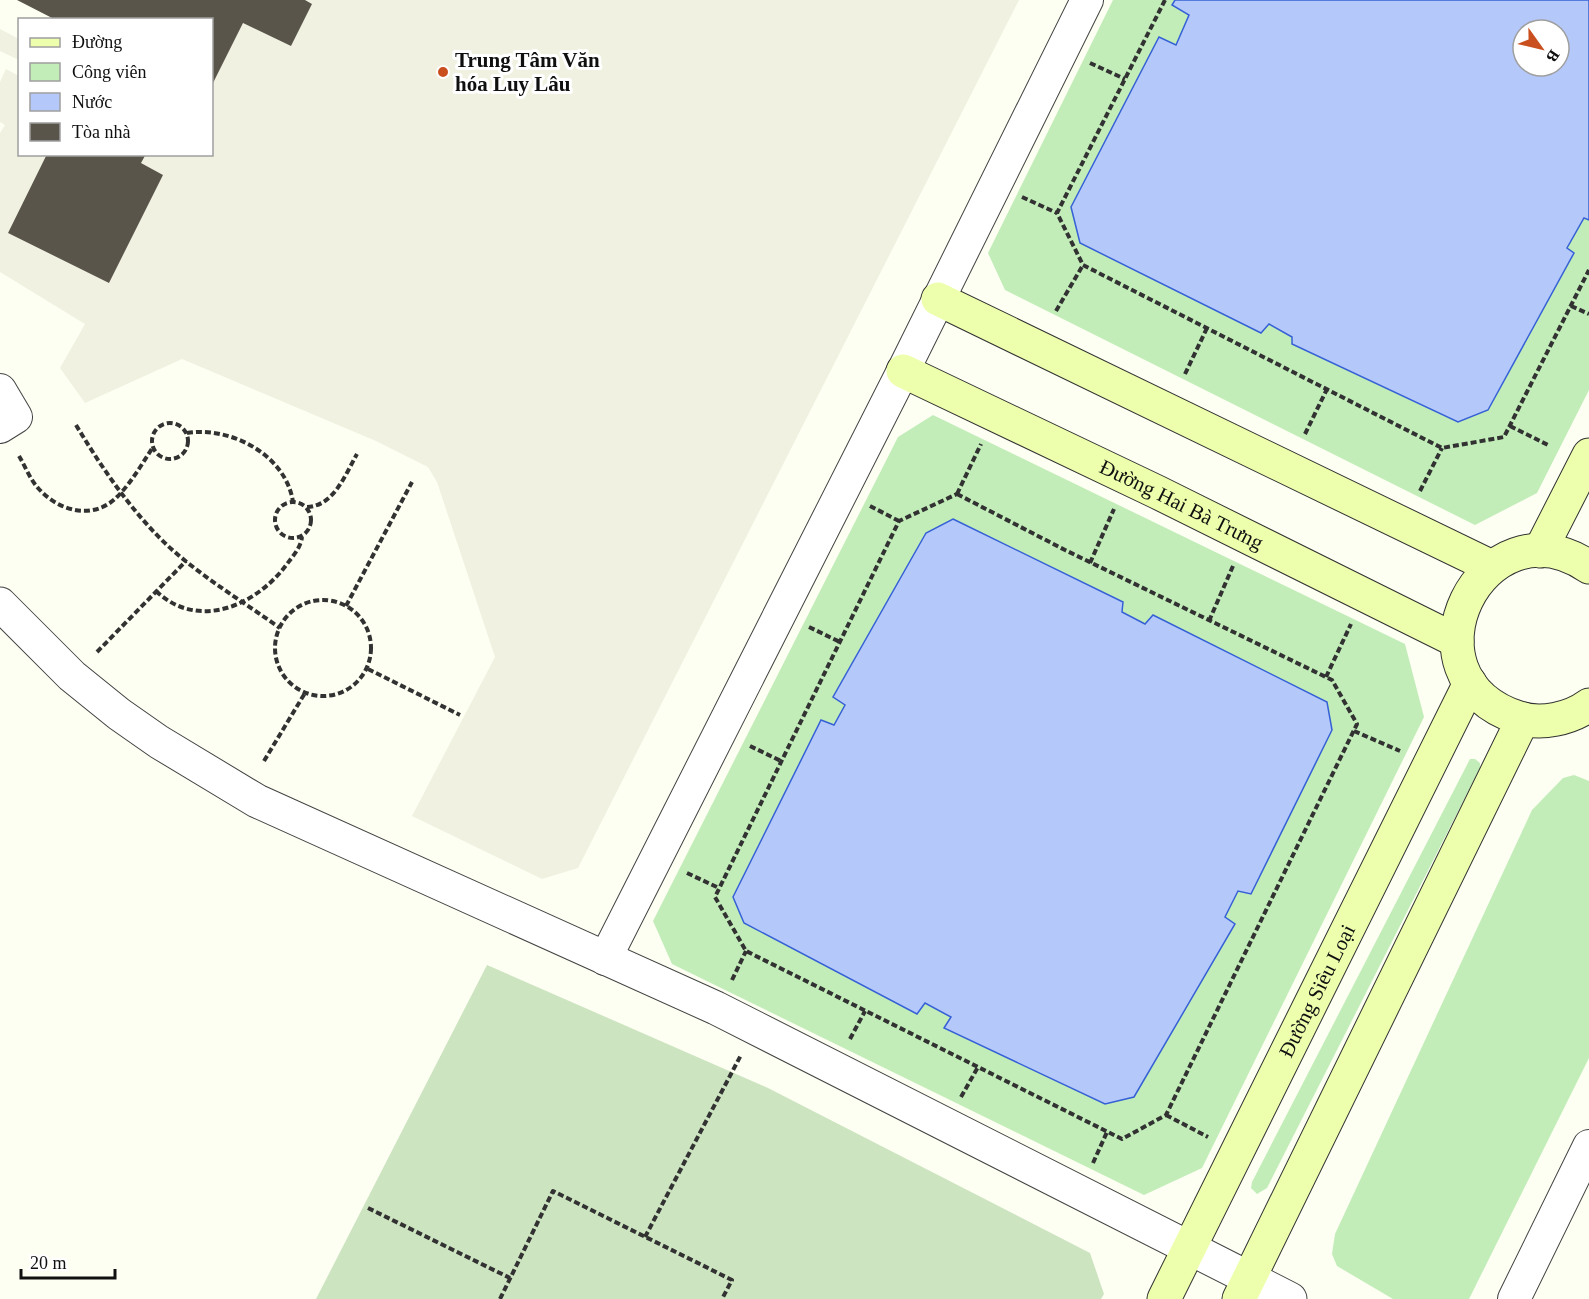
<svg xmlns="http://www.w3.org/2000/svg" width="1589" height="1299" font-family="Georgia,serif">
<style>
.green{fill:#c2edb9;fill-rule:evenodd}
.cemetery{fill:#cde4c1}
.plaza{fill:#f0f1e0}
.water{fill:#b4c8fa;stroke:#3661d6;stroke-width:1.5;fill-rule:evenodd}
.building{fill:#59554b}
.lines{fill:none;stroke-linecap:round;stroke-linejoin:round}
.minor-casing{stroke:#434343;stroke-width:34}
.tertiary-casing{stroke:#434343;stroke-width:35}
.secondary-casing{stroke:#323232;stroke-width:35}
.path{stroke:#323232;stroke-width:4;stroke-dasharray:6 3;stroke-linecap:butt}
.minor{stroke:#fff;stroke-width:32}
.tertiary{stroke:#fff;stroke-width:33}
.secondary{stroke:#edffad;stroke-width:33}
.poi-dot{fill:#ca4f1e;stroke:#fff;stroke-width:2}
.labels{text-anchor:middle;stroke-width:6;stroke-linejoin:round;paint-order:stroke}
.poi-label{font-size:21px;font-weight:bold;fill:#101010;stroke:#fff;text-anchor:start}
.street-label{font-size:21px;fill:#101010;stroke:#fff}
</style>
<rect width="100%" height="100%" fill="#fdfff2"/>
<g class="green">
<path d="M1113,0H1589V390L1537,493L1475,525L1005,290L988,253ZM1523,30H1559V66H1523Z"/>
<polygon points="933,415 1405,644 1424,717 1202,1168 1144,1195 672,964 653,921 898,437"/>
<polygon points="1470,759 1475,759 1480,763 1480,768 1267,1188 1257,1194 1251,1188 1252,1182"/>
<polygon points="1574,775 1589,781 1589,1058 1469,1299 1393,1299 1337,1266 1332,1254 1335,1234 1532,810 1563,778"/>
</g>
<polygon class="cemetery" points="487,965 768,1088 1090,1253 1104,1294 1101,1299 316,1299"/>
<g class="plaza">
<polygon points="305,0 1019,0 578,868 542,879 412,816 495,657 437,482 428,467 376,441 182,359 85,403 60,368 85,324 0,272 0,133 5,125 0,122 0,82 6,69 19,76 20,154 47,155 8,233 109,283 163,175 141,163 146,155 212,154 212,85 243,23 291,46 312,4"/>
<polygon points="0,29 19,39 19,60 0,51"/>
</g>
<g class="water">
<path d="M1175,0H1589V220L1584,218L1567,248L1574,253L1488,410L1458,422L1292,344V337L1269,324L1261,333L1080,243L1071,207L1159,37L1176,45L1189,15L1172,5ZM1523,30H1559V66H1523Z"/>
<polygon points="953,519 1123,602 1122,612 1145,624 1153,615 1327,702 1332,730 1251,894 1238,891 1225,917 1235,924 1134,1097 1105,1104 944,1028 951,1017 925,1003 917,1014 744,923 733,897 821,720 834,725 845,705 833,697 926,533"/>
</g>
<g class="building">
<polygon points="17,0 305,0 312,4 291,46 243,23 212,85 212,20 56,20"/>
<polygon points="47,154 146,154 141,163 163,175 109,283 8,233"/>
</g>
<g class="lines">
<g class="minor-casing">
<g id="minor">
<polyline points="0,390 16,417 0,427"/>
<polyline points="605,959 903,371 1087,0"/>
<polyline points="1514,1299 1589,1146"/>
</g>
</g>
<g class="tertiary-casing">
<polyline id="tertiary" points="0,604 72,676 119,714 159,742 257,801 716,1008 1290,1299"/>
</g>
<g class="secondary-casing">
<g id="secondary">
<polyline points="938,299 1492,567"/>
<path id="s1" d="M903,371L1157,492L1457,641"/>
<polyline points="1540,551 1589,455"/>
<path d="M1589,567C1483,495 1392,677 1519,718C1541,725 1570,719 1589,705"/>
<path id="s2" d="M1164,1299L1470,683"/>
<polyline points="1239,1299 1523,719"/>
</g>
</g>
<g class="path">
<polyline points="1165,0 1057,213 1083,265 1442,448 1504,437 1589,270"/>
<polyline points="1090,63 1125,79"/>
<polyline points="1022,197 1057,213"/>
<polyline points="1571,306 1589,314"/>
<polyline points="1056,311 1083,265"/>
<polyline points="1185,374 1207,328"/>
<circle cx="170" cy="441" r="18"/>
<path d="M76,425C102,468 131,511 168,546C202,577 242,601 280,628"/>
<polyline points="1510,426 1550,446"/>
<path d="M187,433C231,426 286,455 293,502"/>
<polyline points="1305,434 1327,389"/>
<path d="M19,456C25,466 30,479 38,488C58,511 93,521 117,497C131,483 142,464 153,447"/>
<polyline points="1420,491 1442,448"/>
<polygon points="957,494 1065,550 1332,680 1357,724 1166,1115 1122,1139 746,951 715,897 899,521"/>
<polyline points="957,494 981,444"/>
<circle cx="293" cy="520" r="18"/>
<polyline points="870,506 899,521"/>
<path d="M307,507C334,506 345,475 357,454"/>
<polyline points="1090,563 1114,509"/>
<path d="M156,591C198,631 256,606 287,564C293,556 301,547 302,537"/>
<circle cx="323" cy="648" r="48"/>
<polyline points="346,606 412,482"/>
<polyline points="1209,621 1233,566"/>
<polyline points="809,627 840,642"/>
<polyline points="97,652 186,561"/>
<polyline points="368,669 460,715"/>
<polyline points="1326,677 1351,624"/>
<polyline points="1354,731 1400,751"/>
<polyline points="750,746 781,761"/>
<polyline points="264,761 305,693"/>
<polyline points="687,873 719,888"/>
<polyline points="732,980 746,951"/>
<polyline points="850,1039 865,1011"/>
<polyline points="961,1097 978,1067"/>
<polyline points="1166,1115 1208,1137"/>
<polyline points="1093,1163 1107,1132"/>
<polyline points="368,1208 510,1278"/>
<polyline points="645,1237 741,1055"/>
<polyline points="500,1299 553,1191 732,1280 722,1299"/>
</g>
<use href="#minor" class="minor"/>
<use href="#tertiary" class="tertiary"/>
<use href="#secondary" class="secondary"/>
</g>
<circle class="poi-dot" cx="443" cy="72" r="6"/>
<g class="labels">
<g class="poi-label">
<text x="455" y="67">Trung Tâm Văn<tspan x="455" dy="24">hóa Luy Lâu</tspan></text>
</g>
<g class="street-label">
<text dy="7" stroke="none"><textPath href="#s1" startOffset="309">Đường Hai Bà Trưng</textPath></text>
<text dy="7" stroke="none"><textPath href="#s2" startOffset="344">Đường Siêu Loại</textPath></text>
</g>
</g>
<rect x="18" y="18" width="195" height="138" fill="#ffffff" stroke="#9f9f9f" stroke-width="1.5"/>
<rect x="30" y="38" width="30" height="9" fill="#edffad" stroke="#9f9f9f" stroke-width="1.5"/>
<text x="72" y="48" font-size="18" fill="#101010">Đường</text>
<rect x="30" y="63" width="30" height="18" fill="#c2edb9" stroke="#9f9f9f" stroke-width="1.5"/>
<text x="72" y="78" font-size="18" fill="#101010">Công viên</text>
<rect x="30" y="93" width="30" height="18" fill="#b4c8fa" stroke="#9f9f9f" stroke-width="1.5"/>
<text x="72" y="108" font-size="18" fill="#101010">Nước</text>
<rect x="30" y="123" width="30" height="18" fill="#59554b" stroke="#9f9f9f" stroke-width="1.5"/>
<text x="72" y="138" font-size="18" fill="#101010">Tòa nhà</text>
<g transform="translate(1541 48) rotate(124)"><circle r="28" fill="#ffffff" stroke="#9f9f9f" stroke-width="1.5"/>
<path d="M0-4.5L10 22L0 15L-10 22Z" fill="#ca4f1e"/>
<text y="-9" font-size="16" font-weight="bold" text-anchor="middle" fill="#101010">B</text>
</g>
<path d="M21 1269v9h94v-9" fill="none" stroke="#101010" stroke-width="3"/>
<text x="30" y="1269" font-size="18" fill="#101010" stroke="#ffffff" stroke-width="4.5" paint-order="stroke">20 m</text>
</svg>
